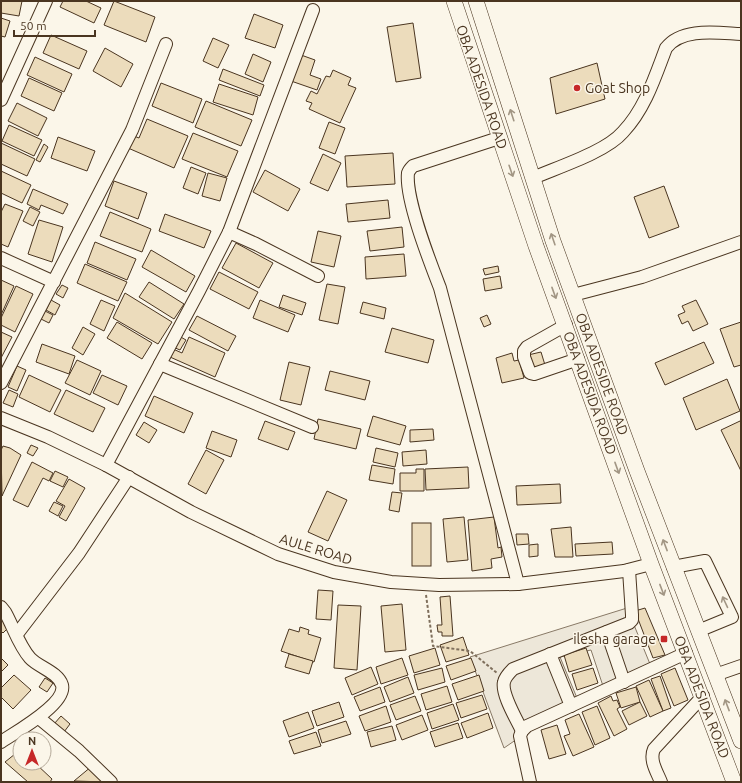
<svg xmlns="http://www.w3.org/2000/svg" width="742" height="783" font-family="Ubuntu,sans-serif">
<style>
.parking{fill:#ede7d9;stroke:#887966}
.building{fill:#ecdcbc;stroke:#4a3520}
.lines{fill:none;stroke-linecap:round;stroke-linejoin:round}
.minor-casing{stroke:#4a3520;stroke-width:14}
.major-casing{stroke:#4a3520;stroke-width:16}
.path{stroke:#7f6f5c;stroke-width:2;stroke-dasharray:3 2;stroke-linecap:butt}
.minor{stroke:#fbf6e9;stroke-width:12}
.major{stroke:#fbf6e9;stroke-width:15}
.oneway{stroke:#a29684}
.poi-dot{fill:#c62828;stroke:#fbf6e9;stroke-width:1.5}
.labels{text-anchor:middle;stroke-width:3;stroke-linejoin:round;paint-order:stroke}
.street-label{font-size:14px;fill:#4a3520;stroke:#fbf6e9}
.poi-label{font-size:14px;fill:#4a3520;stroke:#fbf6e9;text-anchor:start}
</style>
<rect width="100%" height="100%" fill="#fbf6e9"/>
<polygon class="parking" points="627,608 650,664 603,686 591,650 560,657 577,698 504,748 470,657"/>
<g class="building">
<polygon points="1,1 22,1 19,16 1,13"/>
<polygon points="63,1 86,1 101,8 94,23 60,7"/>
<polygon points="114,1 155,17 146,42 104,25"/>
<polygon points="254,14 283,25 275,48 245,38"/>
<polygon points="1,18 10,21 5,37 1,36"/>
<polygon points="413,23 421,78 396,82 387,27"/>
<polygon points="51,35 87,51 79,69 43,53"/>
<polygon points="213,38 229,45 218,68 203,61"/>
<polygon points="105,48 133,64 121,87 93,71"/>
<polygon points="253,54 271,62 263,82 245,74"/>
<polygon points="301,55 315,60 310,75 321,79 317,90 291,81"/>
<polygon points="35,57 72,74 64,92 27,75"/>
<polygon points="597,63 605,99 556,114 550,78"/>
<polygon points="223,69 264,85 260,96 219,80"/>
<polygon points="333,70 351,78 348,85 356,88 340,123 309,109 312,103 306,101 311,91 317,94 326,76 330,77"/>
<polygon points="29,78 62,93 54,111 21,96"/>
<polygon points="161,83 202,99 193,123 152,106"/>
<polygon points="219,84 258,97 253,115 213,102"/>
<polygon points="206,101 252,120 241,146 195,127"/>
<polygon points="17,103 47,118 38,136 8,121"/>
<polygon points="147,119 188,136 174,168 128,148 134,136 139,138"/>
<polygon points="329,122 345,128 335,154 319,148"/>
<polygon points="9,125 42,140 34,156 2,141"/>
<polygon points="193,133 238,151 227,177 182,159"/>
<polygon points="58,137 95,151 87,171 51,158"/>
<polygon points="1,143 35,159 27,176 1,164"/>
<polygon points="44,144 48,147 40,162 36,160"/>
<polygon points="393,153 395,184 347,187 345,156"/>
<polygon points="323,154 341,163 328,191 310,183"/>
<polygon points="191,167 206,173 198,194 183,188"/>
<polygon points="265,170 300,189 288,211 253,192"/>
<polygon points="1,171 31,185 22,203 1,193"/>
<polygon points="208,173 227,178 220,201 202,196"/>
<polygon points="114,181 147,193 138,219 105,206"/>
<polygon points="664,186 679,227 649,238 634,197"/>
<polygon points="33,189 68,204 63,214 41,205 39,210 27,204"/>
<polygon points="388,200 390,218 348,222 346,204"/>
<polygon points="5,204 23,211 8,247 1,244 1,212"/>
<polygon points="30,207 40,212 33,226 23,221"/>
<polygon points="110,212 151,229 142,252 100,236"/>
<polygon points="165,214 211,231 204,248 159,231"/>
<polygon points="39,220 63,227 52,262 28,254"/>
<polygon points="402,227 404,247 370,251 367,231"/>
<polygon points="318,231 341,236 334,267 311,262"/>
<polygon points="95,242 136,259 127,280 87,263"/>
<polygon points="236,243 273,263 259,288 222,268"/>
<polygon points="151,250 195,276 186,292 142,267"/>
<polygon points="404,254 406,276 366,279 365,257"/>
<polygon points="85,264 127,282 118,301 77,283"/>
<polygon points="498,266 499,272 485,275 483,269"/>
<polygon points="219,272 258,292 249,309 210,289"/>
<polygon points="500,276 502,288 485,291 483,279"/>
<polygon points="1,280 14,286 1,315"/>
<polygon points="149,282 184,304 174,319 139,297"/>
<polygon points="327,284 345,287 338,324 319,320"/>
<polygon points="62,285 68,288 63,298 56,294"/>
<polygon points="16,286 33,294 15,332 1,325 1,318"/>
<polygon points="125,293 172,322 158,344 113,318"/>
<polygon points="283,295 306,303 302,315 279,307"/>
<polygon points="51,300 60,305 55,315 46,310"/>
<polygon points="101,300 115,306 104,331 90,324"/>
<polygon points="260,300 295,315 288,332 253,318"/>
<polygon points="696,300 708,324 693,331 688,321 682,324 678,315 685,312 682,306"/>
<polygon points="363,302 386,308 384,319 360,313"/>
<polygon points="45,311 53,315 49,323 41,319"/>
<polygon points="487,315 491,324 484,327 480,318"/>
<polygon points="197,316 236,336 228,351 189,330"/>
<polygon points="117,322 152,343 142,359 107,338"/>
<polygon points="741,322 741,365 734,367 720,329"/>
<polygon points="83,327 95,334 83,355 72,348"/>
<polygon points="392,328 434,340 428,363 385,352"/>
<polygon points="1,332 12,337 1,358"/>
<polygon points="179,336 186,340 180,350 173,347"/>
<polygon points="189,337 225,353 215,377 170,357 173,349 182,353"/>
<polygon points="704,342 714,363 665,385 655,363"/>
<polygon points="42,344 75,356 69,374 36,362"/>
<polygon points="541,352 545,365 532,368 528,355"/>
<polygon points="512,353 514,361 519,360 524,378 502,383 496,358"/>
<polygon points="77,360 101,371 90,395 65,383"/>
<polygon points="289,362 310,367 301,405 280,400"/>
<polygon points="17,366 26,370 17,391 8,387"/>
<polygon points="330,371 370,381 365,400 325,390"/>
<polygon points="29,375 61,390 50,412 19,397"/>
<polygon points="102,375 127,386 118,405 93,393"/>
<polygon points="727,379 740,411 696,430 683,398"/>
<polygon points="9,390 18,394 13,407 3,403"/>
<polygon points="66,390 105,408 93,432 54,414"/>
<polygon points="154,396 193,413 184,433 145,416"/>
<polygon points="373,416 406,426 400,445 367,436"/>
<polygon points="318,419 361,429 356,449 314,439"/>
<polygon points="265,421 295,432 288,450 258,439"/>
<polygon points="740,421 741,423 741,471 721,430"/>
<polygon points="144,422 157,430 149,443 136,435"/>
<polygon points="433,429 434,440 410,442 410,430"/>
<polygon points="212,431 237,440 231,457 206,448"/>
<polygon points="31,445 38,448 33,456 27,453"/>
<polygon points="3,446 10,448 21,455 2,496 1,450"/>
<polygon points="376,448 398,453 395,467 373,462"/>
<polygon points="206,450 224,460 206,494 188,484"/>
<polygon points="426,450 427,464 403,466 402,452"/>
<polygon points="32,462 53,473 49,481 43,478 28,507 13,500"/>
<polygon points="372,465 395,469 393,484 369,480"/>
<polygon points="468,467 469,488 426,490 425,469"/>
<polygon points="416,469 424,469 424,491 400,491 400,473 416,473"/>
<polygon points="55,471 68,477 63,487 50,481"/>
<polygon points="69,479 85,488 66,521 59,517 65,506 56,501"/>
<polygon points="560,484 561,503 517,505 516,486"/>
<polygon points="327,491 347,500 328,541 308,532"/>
<polygon points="392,492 402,493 399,512 389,510"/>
<polygon points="54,502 63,506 58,516 49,511"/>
<polygon points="464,517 468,560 447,562 443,519"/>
<polygon points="494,517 498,548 501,547 502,557 491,559 492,568 472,571 468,520"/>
<rect x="412" y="523" width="19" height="43"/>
<polygon points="571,527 573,557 555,557 551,529"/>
<polygon points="516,534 528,534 529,544 517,545"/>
<polygon points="612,542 613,554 576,556 575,544"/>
<polygon points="538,544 538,556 529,557 529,545"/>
<polygon points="318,590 333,591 331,620 316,619"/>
<polygon points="450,596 453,636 442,636 442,632 438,632 437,625 442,625 440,597"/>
<polygon points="402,604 406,650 385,652 381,606"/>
<polygon points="338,605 361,606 357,670 334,668"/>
<polygon points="645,608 665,655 653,658 635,611"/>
<polygon points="1,618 9,627 3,633 1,631"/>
<polygon points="300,627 309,630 308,634 321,638 314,662 281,651 289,629 299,632"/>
<polygon points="463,637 469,655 446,662 440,645"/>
<polygon points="435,648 440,665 414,673 409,656"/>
<polygon points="586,648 592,665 569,672 564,655"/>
<polygon points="289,654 313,661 309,674 285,667"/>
<polygon points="1,658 8,665 1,672"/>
<polygon points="402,658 408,675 381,684 376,667"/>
<polygon points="471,658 476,671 451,680 446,666"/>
<polygon points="371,667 378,684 352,695 345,678"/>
<polygon points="442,668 445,682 418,690 414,675"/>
<polygon points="593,668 598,683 577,690 572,674"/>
<polygon points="675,668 688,700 674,706 661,674"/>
<polygon points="14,675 31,690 13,709 1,697 1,688"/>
<polygon points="479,675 484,691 458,700 452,684"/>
<polygon points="660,676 671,708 663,711 651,679"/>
<polygon points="408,677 414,693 390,702 384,687"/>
<polygon points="45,678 53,683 47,692 39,687"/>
<polygon points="649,680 663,711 650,717 636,686"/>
<polygon points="447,686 452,702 426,710 421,694"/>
<polygon points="380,687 385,702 360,711 354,697"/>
<polygon points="636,687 640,702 621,708 616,693"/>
<polygon points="482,695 487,709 461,718 456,703"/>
<polygon points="415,696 421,711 396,720 390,705"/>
<polygon points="611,696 613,701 617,700 620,707 617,709 627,729 614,736 598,703"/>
<polygon points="339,702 344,717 317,726 312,711"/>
<polygon points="640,702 647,716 629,725 622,711"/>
<polygon points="453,704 459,720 432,729 427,713"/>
<polygon points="386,706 391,722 365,731 359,716"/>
<polygon points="597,706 610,738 595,745 582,712"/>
<polygon points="308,712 314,728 289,737 283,721"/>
<polygon points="488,713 493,728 467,738 461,723"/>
<polygon points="579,714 594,747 573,756 564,736 570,734 565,720"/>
<polygon points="422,715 428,730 402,740 396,725"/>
<polygon points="61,716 70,724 64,732 54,724"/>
<polygon points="346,721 351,734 322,743 318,730"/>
<polygon points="458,723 463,738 435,747 430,732"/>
<polygon points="557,725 566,754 549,759 541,730"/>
<polygon points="392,726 396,740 371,747 367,732"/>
<polygon points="316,732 321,746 294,754 289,741"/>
<polygon points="20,750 20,763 35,763 52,779 50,782 28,782 5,762"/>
<polygon points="92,766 106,782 74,781"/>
</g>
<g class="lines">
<g class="minor-casing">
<g id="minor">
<polyline points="1,100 46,1"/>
<path d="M499,138L413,166C411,168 409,170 408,173C405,199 430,262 440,288L518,584"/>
<path d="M533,178C558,167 606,152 623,132C645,109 655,77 666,48C682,27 718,33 741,34"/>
<polyline points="229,232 256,244 318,276"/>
<polyline points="1,258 54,282"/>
<polyline points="573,295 642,277 741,242"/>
<polyline points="566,325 527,347 524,351 524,357 530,373 534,374 578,359"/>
<polyline points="160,364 312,427"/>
<polyline points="1,383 132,130 166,44"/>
<polyline points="1,418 48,437 106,465 191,512 278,554 334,572 391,582 439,585 518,584 624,571 651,564"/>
<polyline points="106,465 199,291 229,232 313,10"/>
<polyline points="673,567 705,561 732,617 698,631"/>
<path d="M1,607L5,612C13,626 19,646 30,658C38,667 58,672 62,685C67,704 14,733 1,742"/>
<polyline points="607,632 624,682"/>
<polyline points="17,634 79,553 129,477"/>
<polyline points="550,654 571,706"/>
<polyline points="715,675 741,666"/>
<polyline points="39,718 79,751 111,782"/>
<path d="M522,731C517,720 501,694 504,682C505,677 509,673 513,669L629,623L632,620V615L629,570"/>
<polyline points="530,782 520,736 522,731 527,726 686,653"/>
<path d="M661,782C657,772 649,760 654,749L703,696"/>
</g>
</g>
<g class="major-casing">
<g id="major">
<polyline points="454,1 536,246 651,564 734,782"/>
<polyline points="476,1 553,241 637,471 741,741"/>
</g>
</g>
<polyline class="path" points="426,595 433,646 470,651 497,673"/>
<use href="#minor" class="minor"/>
<use href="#major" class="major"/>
</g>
<defs><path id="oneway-shaft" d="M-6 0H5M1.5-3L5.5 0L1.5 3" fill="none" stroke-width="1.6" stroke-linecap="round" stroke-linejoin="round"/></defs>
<g class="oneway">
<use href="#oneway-shaft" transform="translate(512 115) rotate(-108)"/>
<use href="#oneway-shaft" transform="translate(511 171) rotate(71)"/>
<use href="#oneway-shaft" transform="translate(553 239) rotate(-109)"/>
<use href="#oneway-shaft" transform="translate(554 293) rotate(70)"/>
<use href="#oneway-shaft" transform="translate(617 468) rotate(70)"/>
<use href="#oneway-shaft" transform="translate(665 545) rotate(-111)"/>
<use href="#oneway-shaft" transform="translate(662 590) rotate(69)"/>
<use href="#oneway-shaft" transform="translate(725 602) rotate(-115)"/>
<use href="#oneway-shaft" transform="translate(727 705) rotate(-111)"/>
</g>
<g class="poi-dot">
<circle cx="577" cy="88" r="4"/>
<rect x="660" y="635" width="8" height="8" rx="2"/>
</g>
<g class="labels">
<g class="street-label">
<text transform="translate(482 87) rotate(71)" y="5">OBA ADESIDA ROAD</text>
<text transform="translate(602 374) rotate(70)" y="5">OBA ADESIDE ROAD</text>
<text transform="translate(590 393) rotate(70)" y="5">OBA ADESIDA ROAD</text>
<text transform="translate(316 549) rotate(17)" y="5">AULE ROAD</text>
<text transform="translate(702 697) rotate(69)" y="5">OBA ADESIDA ROAD</text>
</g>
<g class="poi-label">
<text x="585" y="93">Goat Shop</text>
<text x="656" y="644" text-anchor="end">ilesha garage</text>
</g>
</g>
<rect width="742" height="783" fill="none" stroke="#4a3520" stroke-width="4"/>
<g transform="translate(32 751)"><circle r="19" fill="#fbf6e9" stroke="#b4a999"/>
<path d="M0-3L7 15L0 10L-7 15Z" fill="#c62828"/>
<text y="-6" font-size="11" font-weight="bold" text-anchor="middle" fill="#4a3520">N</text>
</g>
<path d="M14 30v6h81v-6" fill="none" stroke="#4a3520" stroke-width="2"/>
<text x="20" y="30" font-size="12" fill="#4a3520" stroke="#fbf6e9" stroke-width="3" paint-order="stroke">50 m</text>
</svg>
